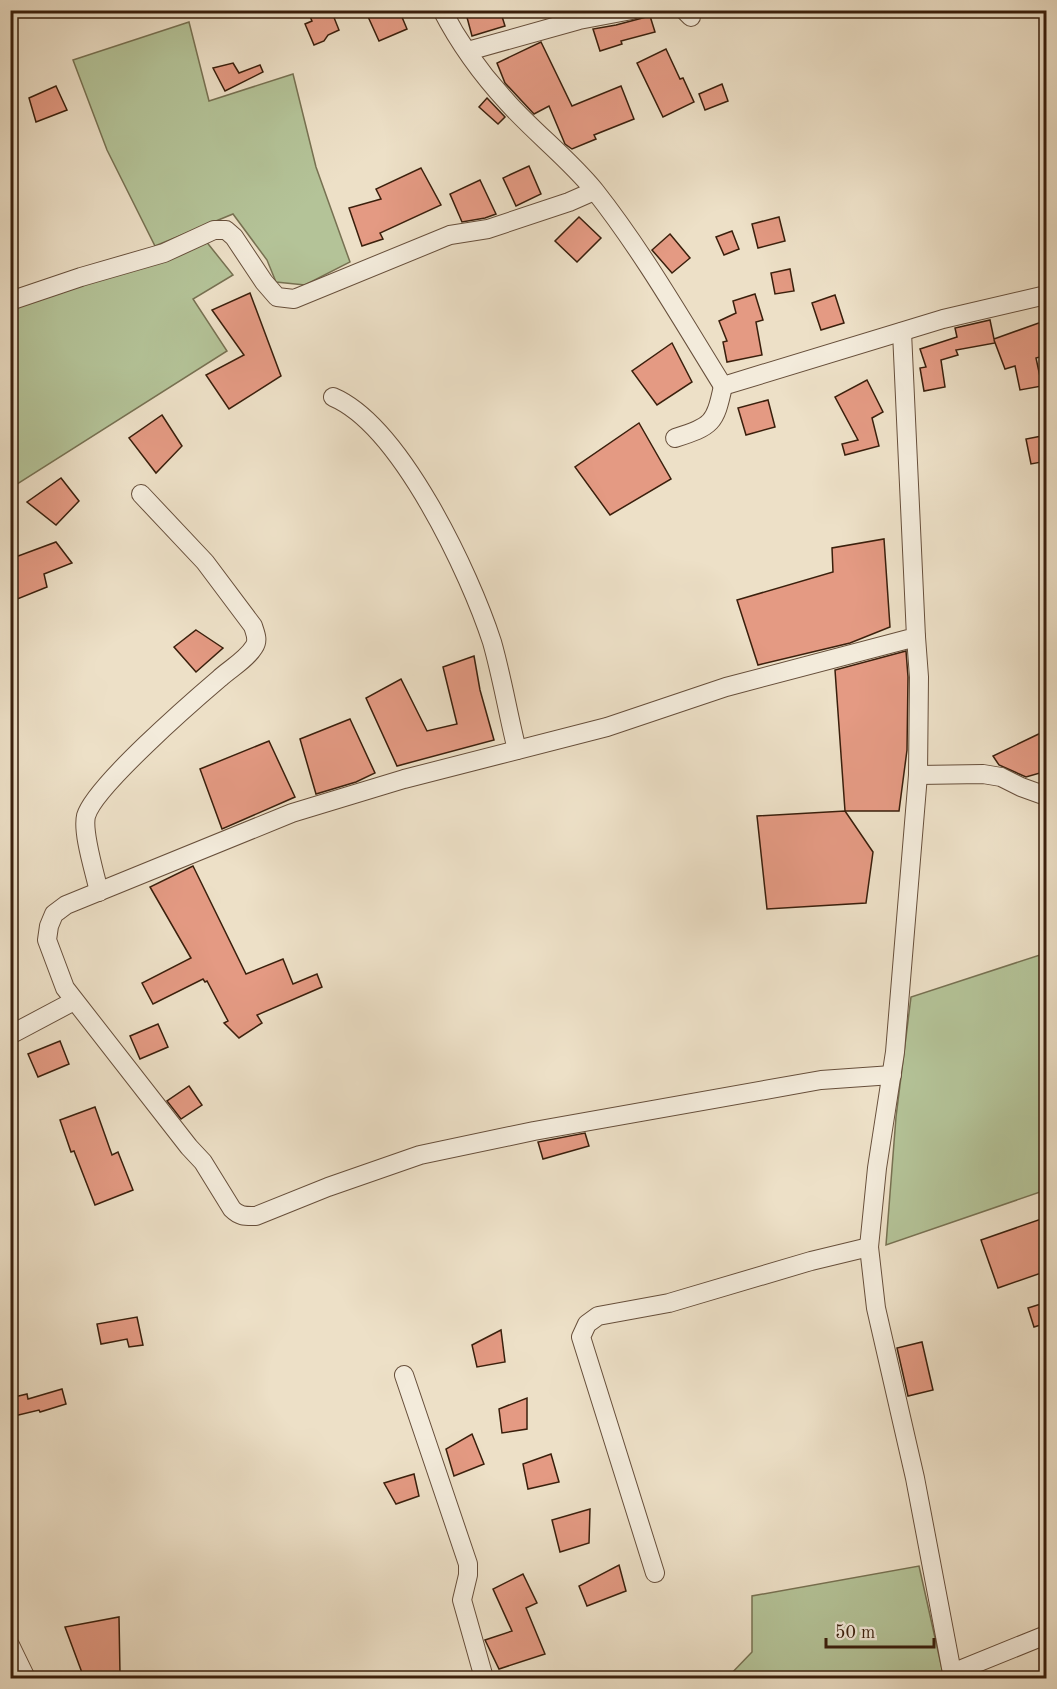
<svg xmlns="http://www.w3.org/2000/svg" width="1057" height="1689" font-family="'Old Standard TT',serif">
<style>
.green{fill:#b4c398;stroke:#777152;stroke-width:1.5}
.building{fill:#e49a83;stroke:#3a1f0c;stroke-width:1.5}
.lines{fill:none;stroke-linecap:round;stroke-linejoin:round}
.minor-casing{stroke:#674f3b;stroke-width:20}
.minor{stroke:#f3ebdb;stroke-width:18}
</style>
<rect width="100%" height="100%" fill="#ede0c7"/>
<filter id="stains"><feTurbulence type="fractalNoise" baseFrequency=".00333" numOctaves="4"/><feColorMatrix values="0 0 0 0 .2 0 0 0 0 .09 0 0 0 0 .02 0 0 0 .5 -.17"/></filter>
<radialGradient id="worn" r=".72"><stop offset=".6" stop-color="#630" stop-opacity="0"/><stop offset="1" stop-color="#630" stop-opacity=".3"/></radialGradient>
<g class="green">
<polygon points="189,22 209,101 293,74 316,167 350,262 305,285 276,282 267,260 233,214 155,246 107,150 73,60"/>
<polygon points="205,240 233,275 193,299 227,351 11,488 11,307"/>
<polygon points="1046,953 1046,1190 886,1245 896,1117 911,997"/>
<polygon points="919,1566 944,1678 727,1678 752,1652 752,1596"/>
</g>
<g class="building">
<polygon points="307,10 331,10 339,30 328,35 324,41 314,45 305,24 312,21"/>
<polygon points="365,10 399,10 407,29 379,41"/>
<polygon points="465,10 500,10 505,26 472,36"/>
<polygon points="650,16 655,32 621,41 622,44 600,51 593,29 616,25"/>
<polygon points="541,42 572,106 621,86 634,119 594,135 596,139 572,149 565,144 549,106 534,114 505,83 497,63"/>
<polygon points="666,49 680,79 683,78 694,102 663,117 637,63"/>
<polygon points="233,63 239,73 260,65 263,72 225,91 213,68"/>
<polygon points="722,84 728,101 705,110 699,94"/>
<polygon points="56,86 67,110 36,122 29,98"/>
<polygon points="487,98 505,117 498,124 479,107"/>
<polygon points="529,166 541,194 516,206 503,178"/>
<polygon points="421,168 441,205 380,233 383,239 362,246 349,208 381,199 376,189"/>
<polygon points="480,180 496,214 485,218 462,222 450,194"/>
<polygon points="579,217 601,238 577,262 555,241"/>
<polygon points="779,217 785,241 758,248 752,224"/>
<polygon points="732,231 739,249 724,255 716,237"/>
<polygon points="670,234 690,258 672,273 652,250"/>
<polygon points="790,269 794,291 775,294 771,273"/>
<polygon points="250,293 281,376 229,409 206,375 244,355 212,310"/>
<polygon points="755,294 763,320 756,322 762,355 727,362 723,342 727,341 719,321 736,313 733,301"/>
<polygon points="835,295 844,323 821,330 812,303"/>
<polygon points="990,320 994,339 1047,320 1047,355 1036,358 1042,386 1020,390 1015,366 1005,369 994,340 995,343 956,350 958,355 941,360 945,387 924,391 920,368 926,367 920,349 957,337 955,328"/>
<polygon points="672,343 692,382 657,405 632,371"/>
<polygon points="867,380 883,412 872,418 879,446 845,455 842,444 858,440 835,397"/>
<polygon points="768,400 775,427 746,435 738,408"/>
<polygon points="162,415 182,446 156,473 129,438"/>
<polygon points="639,423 671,479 610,515 575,467"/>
<polygon points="1047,435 1047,461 1031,464 1026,439"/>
<polygon points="61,478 79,501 56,525 27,502"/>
<polygon points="884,539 890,627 850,643 758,665 737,600 833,572 832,548"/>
<polygon points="56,542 72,563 44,574 47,587 10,602 10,559"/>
<polygon points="196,630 223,648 196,672 174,647"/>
<polygon points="906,651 908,677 907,750 899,811 845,811 835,670"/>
<polygon points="474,656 480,690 494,740 397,766 366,698 401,679 427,731 457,724 443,667"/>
<polygon points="350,719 375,773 356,782 316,794 300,739"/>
<polygon points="1047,730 1047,771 1026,777 999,765 993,756"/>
<polygon points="269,741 295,797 222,829 200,769"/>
<polygon points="845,811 873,852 866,903 767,909 757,816"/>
<polygon points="193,866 246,974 283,959 293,984 317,974 322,987 257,1015 262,1023 239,1038 224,1023 228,1021 207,981 205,982 203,979 153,1004 142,983 191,958 150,887"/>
<polygon points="158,1024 168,1047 140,1059 130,1036"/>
<polygon points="60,1041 69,1064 38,1077 28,1054"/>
<polygon points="189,1086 202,1105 181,1119 167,1101"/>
<polygon points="95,1107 112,1155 118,1152 133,1190 95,1205 74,1151 71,1152 60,1120"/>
<polygon points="585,1133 589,1146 543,1159 538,1142"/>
<polygon points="1047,1217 1047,1271 998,1288 981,1240"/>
<polygon points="1047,1302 1047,1323 1034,1327 1028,1308"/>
<polygon points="137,1317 143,1345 129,1347 127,1339 101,1344 97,1324"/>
<polygon points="501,1330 505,1362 477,1367 472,1345"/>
<polygon points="922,1342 933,1390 908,1396 897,1348"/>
<polygon points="62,1389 66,1404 40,1412 39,1410 10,1417 10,1398 27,1394 28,1399"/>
<polygon points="527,1398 527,1429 502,1433 499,1409"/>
<polygon points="472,1434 484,1464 454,1476 446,1449"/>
<polygon points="551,1454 559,1482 528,1489 523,1464"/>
<polygon points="414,1474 419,1496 396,1504 384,1483"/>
<polygon points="590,1509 589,1543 560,1552 552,1520"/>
<polygon points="619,1565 626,1591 587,1606 579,1586"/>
<polygon points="523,1574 537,1603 526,1608 545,1654 499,1669 485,1640 512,1631 493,1589"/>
<polygon points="119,1617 120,1674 101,1678 84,1678 65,1627"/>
</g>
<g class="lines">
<g class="minor-casing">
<g id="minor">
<path d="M442,10C459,43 483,76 508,103C536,134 569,159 595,191C643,252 682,320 723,386L943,319L1046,295"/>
<polyline points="684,10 691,17"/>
<polyline points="468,51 579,20 632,10"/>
<polyline points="10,301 81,277 164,253 214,230 226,230 234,237 264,282 277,297 294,299 450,235 488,229 569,202 594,191"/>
<path d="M333,397C401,426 470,574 492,642C502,677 508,714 517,750"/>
<path d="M675,438C712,426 715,424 723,386"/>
<polyline points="916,637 919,677 918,775 895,1052 877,1168 869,1247 876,1308 915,1478 953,1678"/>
<polyline points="918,775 983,774 1001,777 1021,787 1046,796"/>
<path d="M99,892C95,873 82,833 86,816C94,787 193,701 220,678C231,668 246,660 254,647C259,640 255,633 253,626L205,562L141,494"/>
<polyline points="10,1035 74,1001"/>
<path d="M892,1075L821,1080L534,1131L420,1155L328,1187L256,1216C246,1216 240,1217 232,1209L203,1162L189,1147L65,988L47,940L49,926L54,914L66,905L292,813L404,779L607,727L726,687L916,637L902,332"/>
<polyline points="404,1375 468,1564 468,1575 462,1600 484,1678"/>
<polyline points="655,1573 581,1337 587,1324 598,1316 669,1303 811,1261 869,1247"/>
<polyline points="10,1645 26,1678"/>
<polyline points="952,1673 1046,1635"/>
</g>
</g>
<use href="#minor" class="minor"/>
</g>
<rect width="1057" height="1689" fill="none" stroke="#ede0c7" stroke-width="36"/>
<rect x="12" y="12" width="1033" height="1665" fill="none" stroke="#3a1f0c" stroke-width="3"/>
<rect x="18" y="18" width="1021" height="1653" fill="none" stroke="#3a1f0c" stroke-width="1.5"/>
<path d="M826 1638v9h108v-9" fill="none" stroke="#3a1f0c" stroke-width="3"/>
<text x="835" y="1638" font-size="18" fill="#3a1f0c" stroke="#f3ebdb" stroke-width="4.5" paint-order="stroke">50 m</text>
<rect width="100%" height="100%" filter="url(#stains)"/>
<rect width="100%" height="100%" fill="url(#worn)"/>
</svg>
